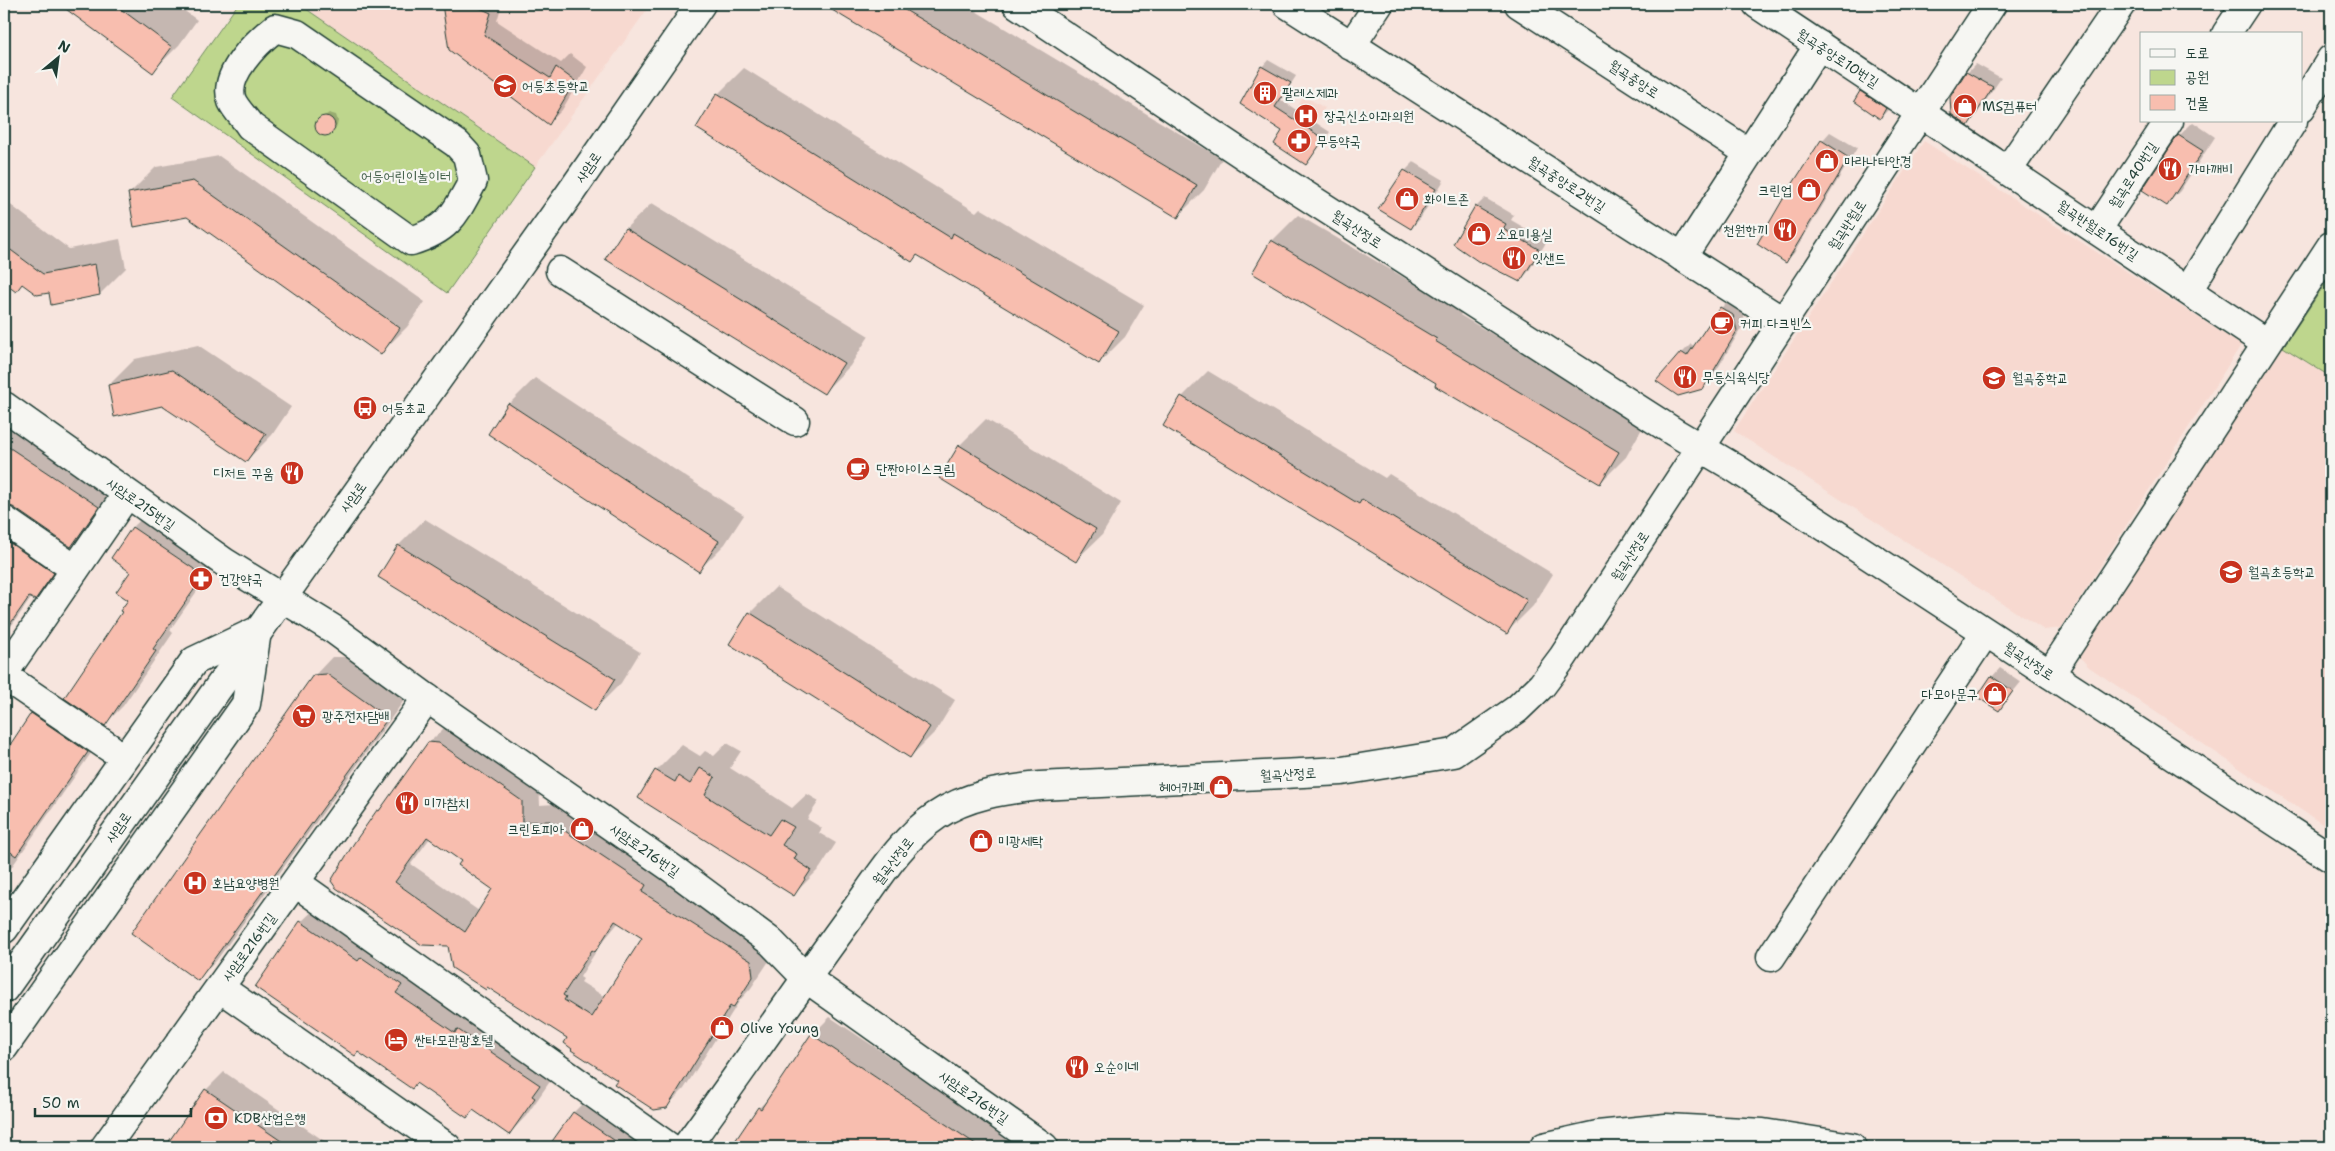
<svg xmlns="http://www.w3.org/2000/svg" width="2335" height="1151" font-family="'Shantell Sans','Poor Story',sans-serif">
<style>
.built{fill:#f7d9d0}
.green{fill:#bed68d;stroke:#6e8a60}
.shadow{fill:#0003;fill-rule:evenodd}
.building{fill:#f8beaf;stroke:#1f3d34;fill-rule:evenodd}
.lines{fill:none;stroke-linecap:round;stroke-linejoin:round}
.minor-casing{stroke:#1f3d34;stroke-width:31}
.major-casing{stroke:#1f3d34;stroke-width:31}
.minor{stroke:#f6f6f2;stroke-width:28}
.major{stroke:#f6f6f2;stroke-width:28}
.labels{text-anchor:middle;stroke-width:4.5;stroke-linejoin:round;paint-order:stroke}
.street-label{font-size:14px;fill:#1f3d34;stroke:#f6f6f2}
.poi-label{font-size:14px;fill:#1f3d34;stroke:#f6f6f2;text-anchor:start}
.park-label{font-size:14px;fill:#3f5c46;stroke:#f6f6f2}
</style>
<rect width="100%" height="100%" fill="#f7e5de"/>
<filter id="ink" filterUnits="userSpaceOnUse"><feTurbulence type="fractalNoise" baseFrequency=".02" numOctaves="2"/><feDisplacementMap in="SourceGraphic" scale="10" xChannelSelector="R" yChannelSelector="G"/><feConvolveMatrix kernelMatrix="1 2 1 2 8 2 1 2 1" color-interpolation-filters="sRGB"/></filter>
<g filter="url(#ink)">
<g class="built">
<polygon points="299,4 651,4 535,167"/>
<polygon points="1304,96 1325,108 1310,130 1291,117"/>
<polygon points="1924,141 2241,345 2061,628 2044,630 1734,431"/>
<polygon points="2283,347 2331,377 2331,830 2089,667 2075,652 2186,493"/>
</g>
<g class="green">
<polygon points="238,4 299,4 535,167 447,293 172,97"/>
<polygon points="2331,275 2331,377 2283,347"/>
</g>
<g class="shadow">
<polygon points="61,4 175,4 197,20 179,45 153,71"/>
<polygon points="443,4 502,4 497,21 561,63 570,54 587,67 562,110 549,123 450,49"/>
<polygon points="824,4 964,4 1222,159 1204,190 1178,216"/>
<polygon points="1268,60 1296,76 1281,100 1330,132 1306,163 1283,131 1242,103 1262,67"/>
<polygon points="1976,64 2001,78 1976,115 1968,124 1967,73"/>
<polygon points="744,68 976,212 980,208 1144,305 1125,337 1099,363 918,255 912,261 718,94"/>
<polygon points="1870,83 1894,99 1889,109 1880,118 1861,92"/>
<polygon points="329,113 336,115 338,121 337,126 328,134 319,132 316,127 318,121"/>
<polygon points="2193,122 2215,137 2180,191 2167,204 2144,190 2179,136"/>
<polygon points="1830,132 1857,148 1794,253 1786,261 1822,141"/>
<polygon points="219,156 425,302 407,327 381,353 187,216 130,193 156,167"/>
<polygon points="1414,162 1444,180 1420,219 1411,228 1405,171"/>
<polygon points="1485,198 1514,215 1511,220 1547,241 1528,272 1519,281 1476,207"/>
<polygon points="4,200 69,249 120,239 126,268 100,294 52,303 50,291 23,283 16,291 4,281"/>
<polygon points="652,203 869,336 850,366 824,392 607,259 626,228"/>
<polygon points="1298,215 1462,312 1460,315 1644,425 1626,457 1600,483 1272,241"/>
<polygon points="1730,299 1742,306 1745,322 1712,378 1702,388 1682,353 1691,344 1695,347 1721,308"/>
<polygon points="198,345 291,407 272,435 246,461 162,404 109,385 135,359"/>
<polygon points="1208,371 1385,478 1389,474 1553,574 1533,606 1507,632 1182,397"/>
<polygon points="535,378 744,515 725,544 699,570 509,404"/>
<polygon points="4,417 114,491 87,530 71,546 13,506 4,504 6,511 68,557 50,583 35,599 32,597 4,636"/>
<polygon points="986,419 1121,503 1102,535 1076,560 941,477 960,445"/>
<polygon points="151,510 215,565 170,630 173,633 123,706 105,724 124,612 129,600 132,572 112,558 133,527"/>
<polygon points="425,519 640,652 621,683 595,709 380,576 399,545"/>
<polygon points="776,587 955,700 936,731 910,757 750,613"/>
<polygon points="332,657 345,657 405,699 216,961 198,979 314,676"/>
<polygon points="2000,668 2021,682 1999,709 1992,677"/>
<polygon points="50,696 105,733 4,878 4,756 32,714"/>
<path d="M447,725L539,783L540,805L568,803L771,958L751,988L740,1000L684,1089L666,1107L618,1080L569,1038L449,945L337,887L378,811L389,799L429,743ZM430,838L462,861L494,889L479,911L411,864ZM619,922L644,938L605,997L581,982L583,979L580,977L600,945Z"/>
<polygon points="727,743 741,751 730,768 792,808 807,794 819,801 807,819 822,828 819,833 836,843 820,868 794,894 640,797 656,771 682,745 700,756 705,751 714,756"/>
<polygon points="319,905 551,1080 526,1116 509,1134 474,1109 467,1116 417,1082 412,1087 359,1051 257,987 301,922"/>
<polygon points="830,1017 1024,1147 732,1147 759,1108 772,1095 812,1035"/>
<polygon points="224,1072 333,1147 167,1147 206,1090"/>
<polygon points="591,1095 644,1131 633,1147 550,1146 573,1113"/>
</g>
<g class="building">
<polygon points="59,4 114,4 172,47 153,73"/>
<polygon points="442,4 471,4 491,13 484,35 550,78 556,67 575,81 549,125 449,50"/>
<polygon points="822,4 895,4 1197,185 1178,218"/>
<polygon points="1261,66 1291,83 1275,107 1324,139 1306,165 1274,144 1282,131 1240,104"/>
<polygon points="1966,72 1993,87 1968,126 1951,114 1950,97"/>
<polygon points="1860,91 1886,108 1880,119 1854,101"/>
<polygon points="717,93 951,238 953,233 1119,331 1099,364 917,255 912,262 696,128"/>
<circle cx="325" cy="126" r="10"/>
<polygon points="2178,135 2203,151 2167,206 2142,190"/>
<polygon points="1821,140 1849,158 1786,263 1757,244 1786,194"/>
<polygon points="1404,170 1436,189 1411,229 1378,209"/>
<polygon points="193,181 400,328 381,355 187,217 134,227 128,193"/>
<polygon points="1475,206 1506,224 1503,229 1540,250 1520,282 1483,263 1482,264 1453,244"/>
<polygon points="625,228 844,363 824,394 605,259"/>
<polygon points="1271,240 1437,339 1435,341 1619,452 1600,484 1435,386 1436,383 1252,273"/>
<polygon points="4,245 43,274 95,264 100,295 51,305 49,293 37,295 22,284 16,292 4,283"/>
<polygon points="1720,307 1733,315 1737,331 1703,389 1678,396 1656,381 1681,352 1687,356"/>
<polygon points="172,370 266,434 246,462 162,406 114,417 108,385"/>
<polygon points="1181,396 1359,504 1362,499 1527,600 1507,634 1163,426"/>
<polygon points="508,403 719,541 699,572 488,434"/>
<polygon points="4,444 99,507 71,547 13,507 4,505"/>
<polygon points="959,445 1096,529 1076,562 939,478"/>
<polygon points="132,527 194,569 198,584 153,649 156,651 105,726 64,698 122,612 120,611 128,600 116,592 130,572 111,558"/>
<polygon points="4,539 54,573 35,600 29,597 4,633"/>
<polygon points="398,545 615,679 595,711 378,577"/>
<polygon points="749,612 930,727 910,758 729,644"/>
<polygon points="327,674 388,718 198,981 131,933 313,675"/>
<polygon points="1991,676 2013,691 1999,711 1977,697"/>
<polygon points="31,713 88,752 16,856 4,847 4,754"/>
<path d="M428,742L439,743L522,801V822L550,821L646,885L642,892L751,961L753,977L733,1008L730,1006L667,1108L654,1110L614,1084L617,1080L571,1050L572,1049L564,1043L567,1038L487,987L486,990L452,968L448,946L422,945L336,888L331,881L354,843L377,810L379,811ZM427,837L461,861L458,865L492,889L465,932L395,882ZM615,921L642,938L591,1017L564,1000L566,997L563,995L592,950L595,952Z"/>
<polygon points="700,768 715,777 705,795 743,819 769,835 780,819 794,827 782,845 797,854 794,859 811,870 794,896 638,798 655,770 675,782 678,776 690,784"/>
<polygon points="300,921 358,961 361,957 402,985 396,993 455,1033 457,1029 540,1085 532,1096 535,1098 509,1135 473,1110 467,1118 416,1083 412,1089 358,1052 355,1056 255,987"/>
<polygon points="811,1034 980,1147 731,1147 758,1107 761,1109"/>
<polygon points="205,1089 290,1147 165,1147"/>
<polygon points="573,1112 624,1147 548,1147"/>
</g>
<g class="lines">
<g class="minor-casing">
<g id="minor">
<polyline points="1017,4 1269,172 1674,432 1735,468 2331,858"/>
<polyline points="1287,4 1784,322"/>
<polyline points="1519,4 1749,153"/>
<polyline points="1757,4 2266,343"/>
<path d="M275,28L297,34L457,144L467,155L473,181C455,214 450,229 411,241L250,126C245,118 236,110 232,101C222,75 257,42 275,28Z"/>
<polyline points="2226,34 2246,4"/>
<polyline points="1351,46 1379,4"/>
<polyline points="2301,108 2331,59"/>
<polyline points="2008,170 2121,4"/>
<polyline points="2097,230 2169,121"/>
<polyline points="1682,257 1819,45"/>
<polyline points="560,271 795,421"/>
<polyline points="2188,290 2293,121"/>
<polyline points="4,406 224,562 333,629 427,698 670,867 771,942 806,978 1044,1147"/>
<polyline points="4,520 75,569"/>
<polyline points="4,673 127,494"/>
<polyline points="2050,674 2331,246"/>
<polyline points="4,676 110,748"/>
<polyline points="296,883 669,1147"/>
<polyline points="1771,957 1985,633"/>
<polyline points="220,988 447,1147"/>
<polyline points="105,1147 427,698"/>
<path d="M686,1147C742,1071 795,992 851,916C876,882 900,840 936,816C966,795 1004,790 1040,786L1342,771L1454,753L1517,709L1542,685L1563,657L1992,4"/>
<polyline points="1544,1147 1598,1135 1666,1128 1763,1133 1852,1147"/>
</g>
</g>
<g class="major-casing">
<g id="major">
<polyline points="4,929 194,661 255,632"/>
<polyline points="4,989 571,192 701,4"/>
<polyline points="4,1047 246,704 256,638"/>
</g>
</g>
<use href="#minor" class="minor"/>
<use href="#major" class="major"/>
</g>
</g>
<defs>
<g id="school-disc" transform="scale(1.25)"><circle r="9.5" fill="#c8321e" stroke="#f6f6f2"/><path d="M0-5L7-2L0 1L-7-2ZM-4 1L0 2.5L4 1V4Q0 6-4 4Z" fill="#fff"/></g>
<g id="building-disc" transform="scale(1.25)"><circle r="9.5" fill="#c8321e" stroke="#f6f6f2"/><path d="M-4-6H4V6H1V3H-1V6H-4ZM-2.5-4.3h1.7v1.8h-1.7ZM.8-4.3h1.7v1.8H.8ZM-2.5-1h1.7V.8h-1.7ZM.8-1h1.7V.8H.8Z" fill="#fff"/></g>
<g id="shop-disc" transform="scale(1.25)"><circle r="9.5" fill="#c8321e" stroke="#f6f6f2"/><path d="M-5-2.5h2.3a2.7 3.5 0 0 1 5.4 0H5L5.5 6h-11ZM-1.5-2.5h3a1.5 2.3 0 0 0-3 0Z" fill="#fff"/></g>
<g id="hospital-disc" transform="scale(1.25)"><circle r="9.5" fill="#c8321e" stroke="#f6f6f2"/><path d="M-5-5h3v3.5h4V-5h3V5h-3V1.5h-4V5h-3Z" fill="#fff"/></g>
<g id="pharmacy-disc" transform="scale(1.25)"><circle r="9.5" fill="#c8321e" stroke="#f6f6f2"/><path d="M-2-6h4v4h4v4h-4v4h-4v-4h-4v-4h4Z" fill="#fff"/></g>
<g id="restaurant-disc" transform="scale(1.25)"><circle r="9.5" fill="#c8321e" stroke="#f6f6f2"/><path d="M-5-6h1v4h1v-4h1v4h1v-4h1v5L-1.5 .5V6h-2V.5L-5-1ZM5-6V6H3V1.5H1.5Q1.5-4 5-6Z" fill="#fff"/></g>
<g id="cafe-disc" transform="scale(1.25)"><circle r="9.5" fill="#c8321e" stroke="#f6f6f2"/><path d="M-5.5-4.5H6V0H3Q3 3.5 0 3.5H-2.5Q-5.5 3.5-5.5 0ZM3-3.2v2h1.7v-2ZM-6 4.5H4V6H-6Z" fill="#fff"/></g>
<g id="bus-disc" transform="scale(1.25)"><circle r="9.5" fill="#c8321e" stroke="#f6f6f2"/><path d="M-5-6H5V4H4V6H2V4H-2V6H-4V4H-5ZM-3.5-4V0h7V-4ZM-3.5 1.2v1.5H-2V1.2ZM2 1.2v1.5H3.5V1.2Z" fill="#fff"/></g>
<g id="supermarket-disc" transform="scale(1.25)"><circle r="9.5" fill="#c8321e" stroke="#f6f6f2"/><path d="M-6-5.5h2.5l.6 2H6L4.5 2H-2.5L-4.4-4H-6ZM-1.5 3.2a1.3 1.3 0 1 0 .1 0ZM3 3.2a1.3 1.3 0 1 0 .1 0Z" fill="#fff"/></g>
<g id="hotel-disc" transform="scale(1.25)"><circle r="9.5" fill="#c8321e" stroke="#f6f6f2"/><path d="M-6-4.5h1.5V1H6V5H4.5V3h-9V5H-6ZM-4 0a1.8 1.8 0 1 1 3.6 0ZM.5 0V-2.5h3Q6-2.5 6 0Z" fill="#fff"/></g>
<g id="bank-disc" transform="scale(1.25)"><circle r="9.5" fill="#c8321e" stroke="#f6f6f2"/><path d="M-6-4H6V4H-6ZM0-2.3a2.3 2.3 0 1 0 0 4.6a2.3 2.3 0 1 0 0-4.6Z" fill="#fff"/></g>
</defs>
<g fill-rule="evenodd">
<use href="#school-disc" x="505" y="86"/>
<use href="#building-disc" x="1265" y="93"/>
<use href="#shop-disc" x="1965" y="106"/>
<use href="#hospital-disc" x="1306" y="116"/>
<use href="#pharmacy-disc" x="1299" y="141"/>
<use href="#shop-disc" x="1827" y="161"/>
<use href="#restaurant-disc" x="2170" y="169"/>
<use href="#shop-disc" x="1809" y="190"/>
<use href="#shop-disc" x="1407" y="199"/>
<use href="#restaurant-disc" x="1785" y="230"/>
<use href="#shop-disc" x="1479" y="234"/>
<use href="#restaurant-disc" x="1514" y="258"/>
<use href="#cafe-disc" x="1722" y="323"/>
<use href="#restaurant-disc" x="1685" y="377"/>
<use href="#school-disc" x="1994" y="378"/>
<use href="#bus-disc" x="365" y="408"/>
<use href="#cafe-disc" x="858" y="469"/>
<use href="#restaurant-disc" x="292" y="473"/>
<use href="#school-disc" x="2231" y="572"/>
<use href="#pharmacy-disc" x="201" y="579"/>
<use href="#shop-disc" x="1995" y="694"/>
<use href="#supermarket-disc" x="304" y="716"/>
<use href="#shop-disc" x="1221" y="787"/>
<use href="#restaurant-disc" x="407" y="803"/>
<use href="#shop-disc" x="582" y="829"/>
<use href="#shop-disc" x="981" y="841"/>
<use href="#hospital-disc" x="195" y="883"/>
<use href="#shop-disc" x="722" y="1028"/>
<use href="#hotel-disc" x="396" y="1040"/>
<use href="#restaurant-disc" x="1077" y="1067"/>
<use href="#bank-disc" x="216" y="1118"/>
</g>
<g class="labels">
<g class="street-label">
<text transform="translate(1838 58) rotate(33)" y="5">월곡중앙로10번길</text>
<text transform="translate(1634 79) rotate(33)" y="5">월곡중앙로</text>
<text transform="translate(588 167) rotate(-55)" y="5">사암로</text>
<text transform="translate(2133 175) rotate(-57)" y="5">월곡로40번길</text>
<text transform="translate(1567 184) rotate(33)" y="5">월곡중앙로2번길</text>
<text transform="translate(1847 225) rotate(-57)" y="5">월곡반월로</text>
<text transform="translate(1357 229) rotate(33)" y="5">월곡산정로</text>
<text transform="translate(2098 230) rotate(34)" y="5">월곡반월로16번길</text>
<text transform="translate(353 497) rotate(-54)" y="5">사암로</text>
<text transform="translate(141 504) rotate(35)" y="5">사암로215번길</text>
<text transform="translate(1630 556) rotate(-57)" y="5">월곡산정로</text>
<text transform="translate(2029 661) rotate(33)" y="5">월곡산정로</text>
<text transform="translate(1288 774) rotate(-3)" y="5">월곡산정로</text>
<text transform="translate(118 827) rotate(-55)" y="5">사암로</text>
<text transform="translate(645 850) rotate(35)" y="5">사암로216번길</text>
<text transform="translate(893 861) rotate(-52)" y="5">월곡산정로</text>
<text transform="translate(249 947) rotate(-54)" y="5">사암로216번길</text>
<text transform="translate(974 1097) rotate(35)" y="5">사암로216번길</text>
</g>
<g class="poi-label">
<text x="522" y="91">어등초등학교</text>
<text x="1282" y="98">팔레스제과</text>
<text x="1982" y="111">MS컴퓨터</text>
<text x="1324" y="121">장국신소아과의원</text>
<text x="1316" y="146">무등약국</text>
<text x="1844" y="166">마라나타안경</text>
<text x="2188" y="174">가마깨비</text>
<text x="1792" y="195" text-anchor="end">크린업</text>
<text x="1424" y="204">화이트존</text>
<text x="1768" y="235" text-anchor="end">천원한끼</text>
<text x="1496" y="239">소요미용실</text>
<text x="1532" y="263">잇샌드</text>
<text x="1740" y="328">커피 다크빈스</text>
<text x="1702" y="382">무등식육식당</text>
<text x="2012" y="383">월곡중학교</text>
<text x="382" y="413">어등초교</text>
<text x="876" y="474">단짠아이스크림</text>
<text x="274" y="478" text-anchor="end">디저트 꾸움</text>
<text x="2248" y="577">월곡초등학교</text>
<text x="218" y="584">건강약국</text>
<text x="1978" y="699" text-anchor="end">다모아문구</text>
<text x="322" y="721">광주전자담배</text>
<text x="1204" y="792" text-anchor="end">헤어카페</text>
<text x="424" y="808">미가참치</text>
<text x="564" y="834" text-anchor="end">크린토피아</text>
<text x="998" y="846">미광세탁</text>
<text x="212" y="888">호남요양병원</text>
<text x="740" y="1033">Olive Young</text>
<text x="414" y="1045">싼타모관광호텔</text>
<text x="1094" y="1072">오순이네</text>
<text x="234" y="1123">KDB산업은행</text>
</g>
<g class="park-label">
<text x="406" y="181">어등어린이놀이터</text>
</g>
</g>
<rect width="2335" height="1151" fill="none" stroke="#f6f6f2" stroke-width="20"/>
<rect x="10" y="10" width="2315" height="1131" fill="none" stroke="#1f3d34" stroke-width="2" filter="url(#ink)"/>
<rect x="2140" y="32" width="162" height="90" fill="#f6f6f2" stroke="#a0aca6"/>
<rect x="2150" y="49" width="25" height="8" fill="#f6f6f2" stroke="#a0aca6"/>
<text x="2185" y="58" font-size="15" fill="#1f3d34">도로</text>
<rect x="2150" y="70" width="25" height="15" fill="#bed68d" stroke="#a0aca6"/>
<text x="2185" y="82" font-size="15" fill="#1f3d34">공원</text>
<rect x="2150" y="95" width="25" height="15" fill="#f8beaf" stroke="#a0aca6"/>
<text x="2185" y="108" font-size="15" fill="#1f3d34">건물</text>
<g transform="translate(58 58) rotate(29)" stroke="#f6f6f2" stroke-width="4" paint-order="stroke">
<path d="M0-4L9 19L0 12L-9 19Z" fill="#1f3d34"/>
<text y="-8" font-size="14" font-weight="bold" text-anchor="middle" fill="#1f3d34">N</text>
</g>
<path d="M35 1108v8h156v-8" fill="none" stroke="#1f3d34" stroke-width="2.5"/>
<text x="42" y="1108" font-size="15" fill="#1f3d34" stroke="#f6f6f2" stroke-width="4" paint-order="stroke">50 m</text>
</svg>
